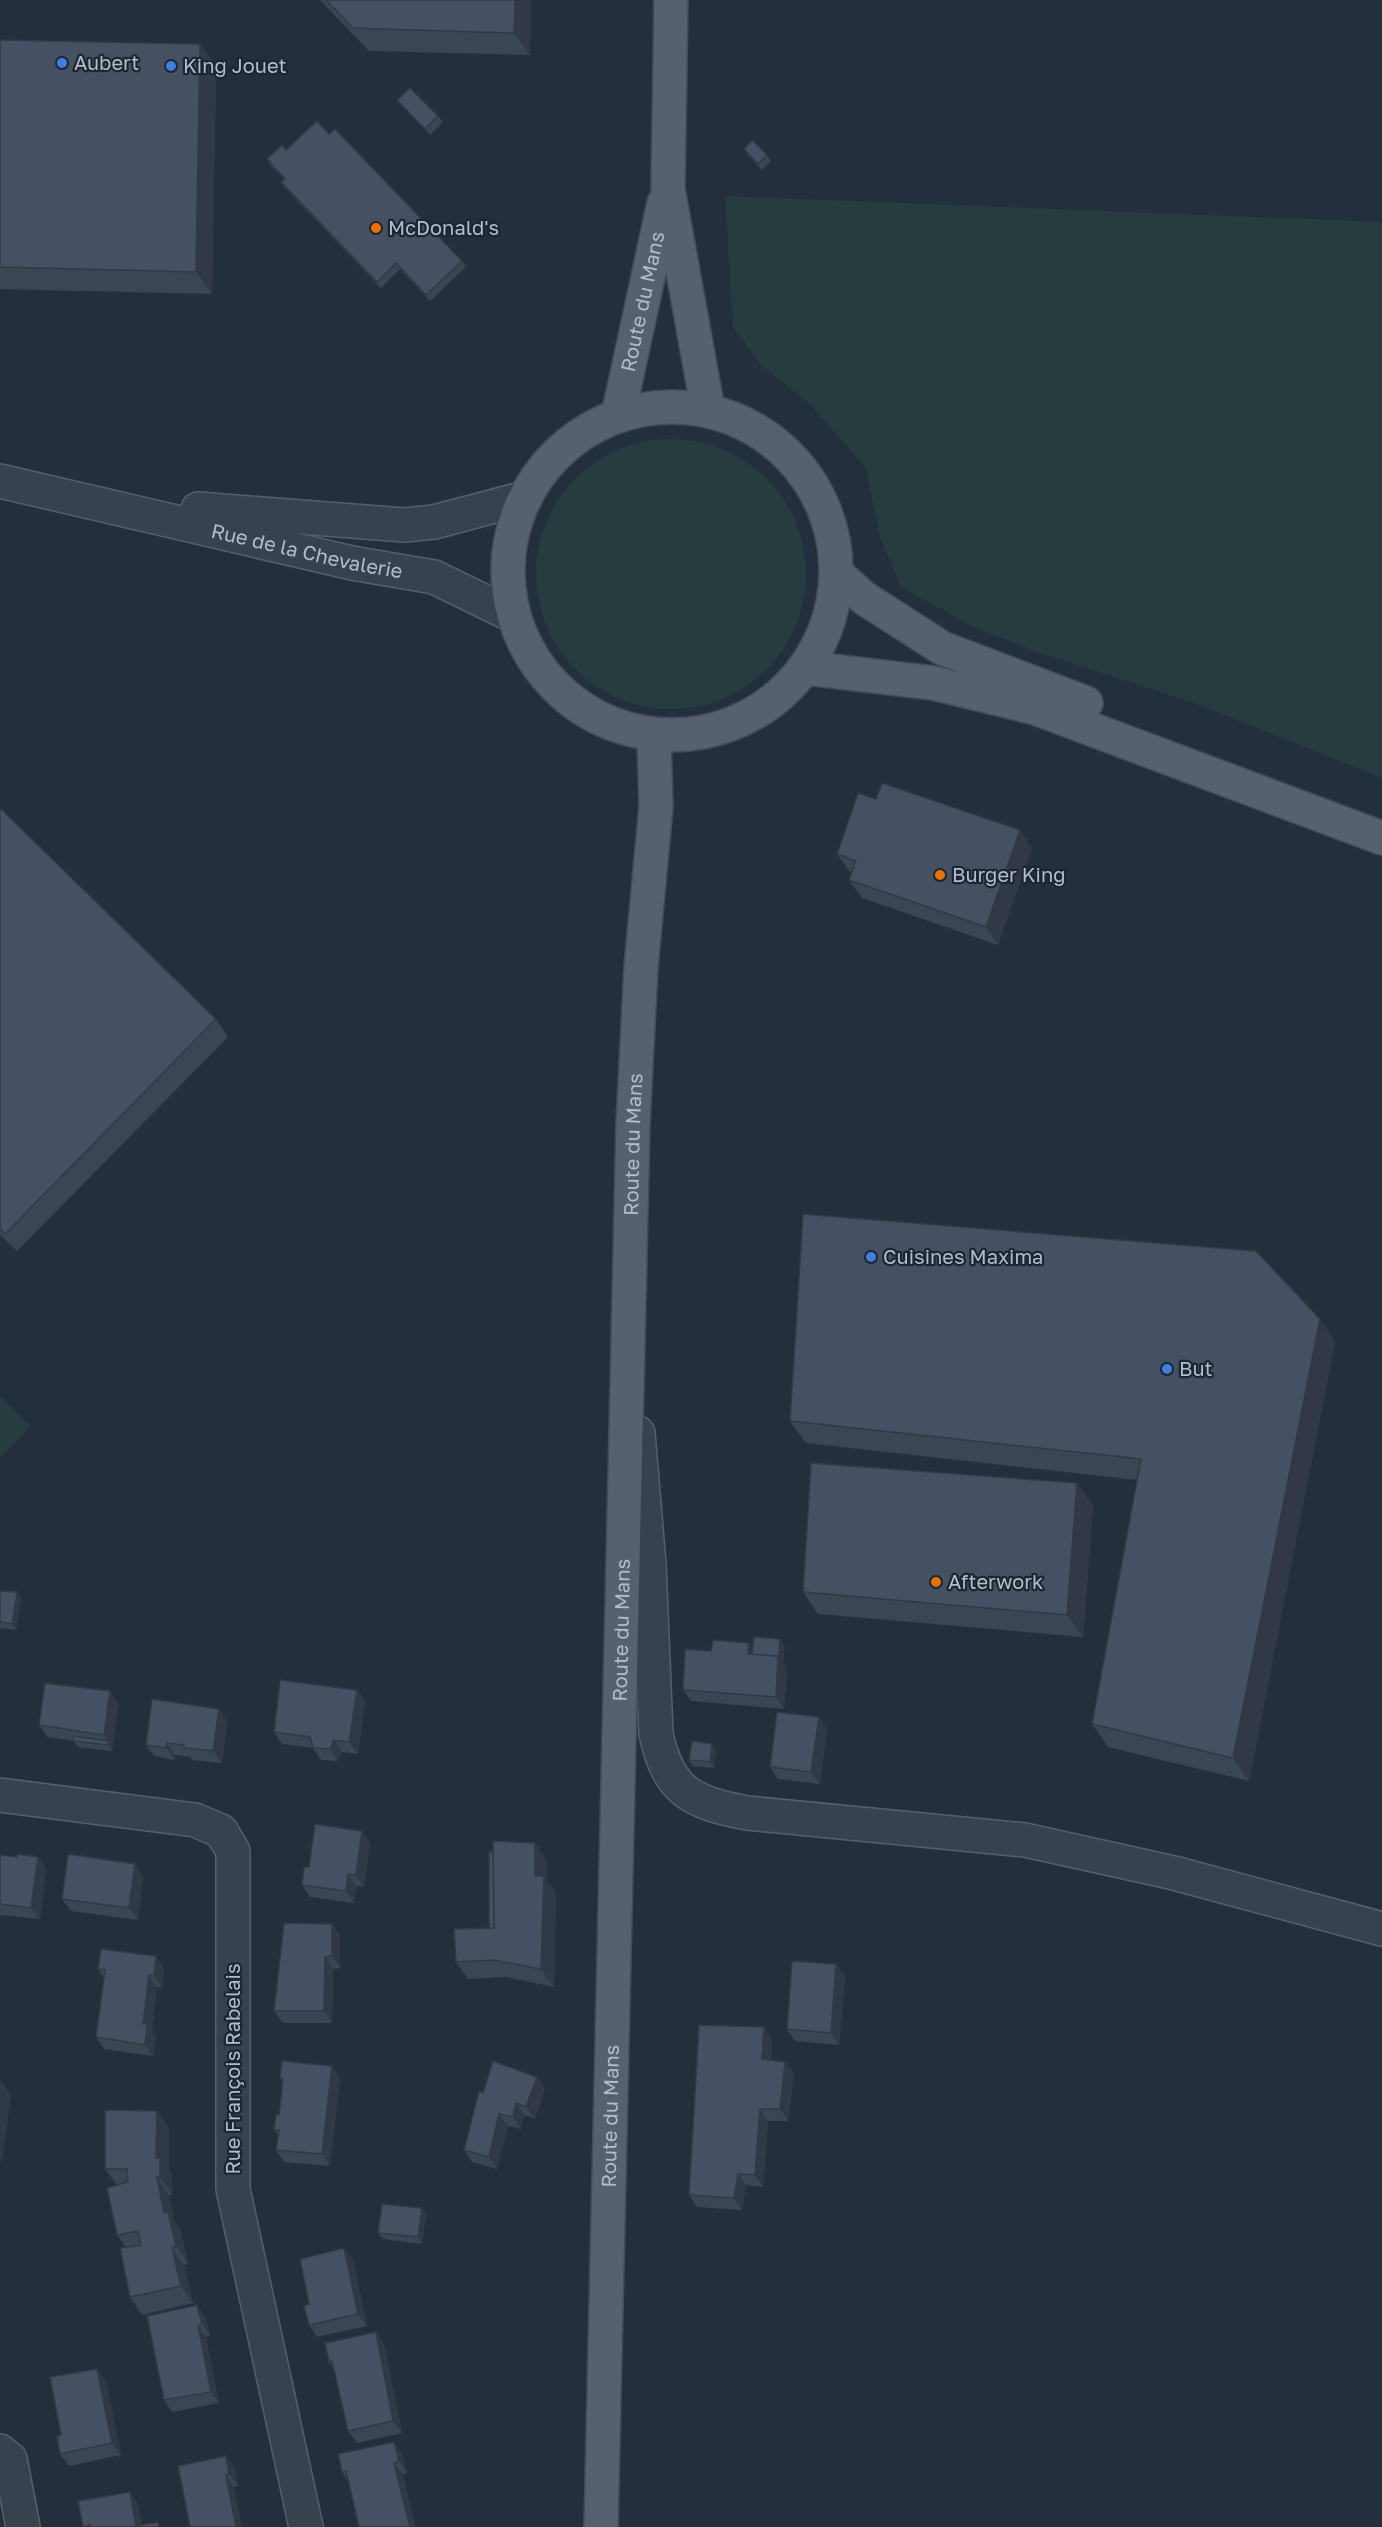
<svg xmlns="http://www.w3.org/2000/svg" width="1382" height="2527" font-family="'Golos Text',sans-serif">
<style>
.green{fill:#263c3f}
.lines{fill:none;stroke-linecap:round;stroke-linejoin:round}
.street-casing{stroke:#565f6c;stroke-width:36}
.primary-casing{stroke:#414a57;stroke-width:36}
.street{stroke:#38414e;stroke-width:33}
.primary{stroke:#56606e;stroke-width:33}
.wall{fill:#3b4654}
.shaded-wall{fill:#303945}
.building{fill:#455162;stroke:#303945;stroke-width:1.5}
.shop-dot{fill:#3f7fe0;stroke:#1d2633;stroke-width:2}
.food-dot{fill:#e8710a;stroke:#1d2633;stroke-width:2}
.labels{text-anchor:middle;stroke-width:4.5;stroke-linejoin:round;paint-order:stroke}
.poi-label{font-size:20px;fill:#b4bcc9;stroke:#1d2633;text-anchor:start}
.street-label{font-size:20px;fill:#b4bcc9;stroke:#1d2633}
</style>
<rect width="100%" height="100%" fill="#242f3e"/>
<g class="green">
<polygon points="725,196 1382,222 1382,778 1189,701 1037,652 970,625 901,587 880,537 866,468 810,404 762,366 733,327"/>
<circle cx="671" cy="574" r="135"/>
<polygon points="0,1396 31,1427 0,1457"/>
</g>
<g class="lines">
<g class="street-casing">
<g id="street">
<path id="s1" d="M0,481L352,563L434,577L514,616"/>
<polyline points="198,509 404,525 434,522 525,498"/>
<path d="M638,1433L649,1564L656,1734C669,1793 692,1802 747,1813L1025,1840L1174,1873L1382,1929"/>
<polyline points="0,1795 195,1820 221,1831 233,1851 233,2189 306,2527"/>
<polyline points="0,2451 10,2459 23,2527"/>
</g>
</g>
<g class="primary-casing">
<g id="primary">
<polyline points="671,0 668,189 708,410"/>
<circle cx="672" cy="571" r="164"/>
<path id="s2" d="M618,416L664,203"/>
<polyline points="837,574 864,598 942,648 1086,703"/>
<polyline points="806,668 933,683 1035,708 1382,838"/>
<path id="s3" d="M601,2527L633,1124L641,967L656,807L654,734"/>
</g>
</g>
<use href="#street" class="street"/>
<use href="#primary" class="primary"/>
</g>
<g class="wall">
<polygon points="320,0 531,0 530,55 369,51"/>
<polygon points="0,40 200,44 216,67 212,294 0,289"/>
<polygon points="397,100 438,116 443,122 430,135 402,106"/>
<polygon points="329,134 462,261 466,267 430,301 400,269 381,288 285,188 281,182 284,179 271,166 267,159 286,150"/>
<polygon points="744,149 767,155 771,161 762,170 748,155"/>
<polygon points="876,799 1032,848 998,945 862,898 849,880 852,872 849,871 837,854"/>
<polygon points="0,808 216,1019 228,1037 17,1251 0,1235"/>
<polygon points="1335,1342 1249,1781 1108,1747 1092,1724 1137,1480 806,1443 790,1421"/>
<polygon points="1093,1505 1083,1637 818,1614 803,1592"/>
<polygon points="0,1591 17,1592 21,1598 16,1630 0,1628"/>
<polygon points="780,1639 785,1645 783,1663 787,1668 784,1709 691,1701 683,1690 711,1651 749,1643 753,1649"/>
<polygon points="357,1690 365,1701 358,1754 342,1752 338,1761 321,1760 313,1748 282,1744 274,1732"/>
<polygon points="118,1703 112,1751 78,1747 73,1741 47,1737 39,1725"/>
<polygon points="219,1709 227,1721 222,1763 192,1760 190,1757 175,1755 175,1760 154,1756 146,1745"/>
<polygon points="819,1717 827,1729 820,1784 778,1779 770,1767"/>
<polygon points="712,1744 716,1750 714,1768 693,1766 689,1760"/>
<polygon points="362,1831 370,1843 364,1887 356,1886 354,1903 310,1897 302,1885 309,1867"/>
<polygon points="493,1852 547,1860 547,1881 556,1893 554,1987 506,1977 468,1979 456,1962 489,1928"/>
<polygon points="0,1855 17,1857 38,1857 46,1869 40,1919 0,1915"/>
<polygon points="143,1876 138,1920 71,1911 62,1899"/>
<polygon points="332,1924 340,1936 340,1968 333,1969 332,2023 283,2023 274,2011"/>
<polygon points="836,1964 845,1976 839,2045 795,2041 787,2029"/>
<polygon points="164,1968 162,1988 157,1987 152,2031 156,2036 153,2056 104,2049 96,2037 104,1978 98,1969"/>
<polygon points="772,2039 771,2060 785,2062 794,2074 788,2121 768,2121 763,2187 746,2185 742,2210 697,2207 689,2195"/>
<polygon points="332,2066 340,2078 330,2166 284,2162 276,2150 278,2135 274,2130 279,2115 283,2083 280,2079"/>
<polygon points="545,2089 535,2119 524,2115 521,2129 508,2126 497,2169 472,2162 464,2150 483,2093"/>
<polygon points="157,2111 169,2128 169,2170 172,2175 172,2195 169,2195 174,2221 180,2229 188,2264 184,2265 193,2303 142,2315 130,2297 126,2247 117,2235 117,2185 105,2169"/>
<polygon points="426,2215 422,2244 383,2239 378,2233"/>
<polygon points="353,2260 367,2326 317,2337 309,2325 309,2304"/>
<polygon points="147,2316 205,2317 210,2336 206,2337 219,2403 172,2412 164,2400"/>
<polygon points="384,2344 402,2433 357,2443 348,2431 334,2369 329,2362"/>
<polygon points="106,2381 121,2455 69,2466 60,2454 61,2435"/>
<polygon points="402,2454 407,2473 403,2474 415,2527 359,2527 348,2482 342,2472"/>
<polygon points="226,2456 235,2468 238,2486 234,2487 190,2527"/>
</g>
<g class="shaded-wall">
<polygon points="515,0 531,0 530,55 514,33"/>
<polygon points="200,44 216,67 212,294 196,272"/>
<polygon points="1020,830 1032,848 998,945 986,927"/>
<polygon points="1320,1319 1335,1342 1249,1781 1233,1758"/>
<polygon points="1077,1483 1093,1505 1083,1637 1067,1615"/>
<polygon points="17,1592 21,1598 16,1630 12,1624"/>
<polygon points="780,1639 785,1645 783,1663 787,1668 784,1709 776,1697"/>
<polygon points="749,1643 757,1655 748,1654"/>
<polygon points="357,1690 365,1701 358,1754 349,1742"/>
<polygon points="110,1691 118,1703 112,1751 108,1745 108,1741 104,1735"/>
<polygon points="219,1709 227,1721 222,1763 213,1751"/>
<polygon points="819,1717 827,1729 820,1784 811,1772"/>
<polygon points="334,1740 342,1752 338,1761 330,1749"/>
<polygon points="167,1743 175,1755 175,1760 167,1748"/>
<polygon points="712,1744 716,1750 714,1768 710,1762"/>
<polygon points="362,1831 370,1843 364,1887 356,1875"/>
<polygon points="535,1843 547,1860 547,1881 556,1893 554,1987 541,1969 535,1876"/>
<polygon points="38,1857 46,1869 40,1919 31,1908"/>
<polygon points="135,1864 143,1876 138,1920 129,1908"/>
<polygon points="348,1874 356,1886 354,1903 346,1891"/>
<polygon points="332,1924 340,1936 340,1968 332,1956"/>
<polygon points="156,1956 164,1968 162,1988 154,1976"/>
<polygon points="325,1957 333,1969 332,2023 324,2011"/>
<polygon points="836,1964 845,1976 839,2045 831,2033"/>
<polygon points="149,1975 157,1987 152,2031 156,2036 153,2056 145,2045 143,2024"/>
<polygon points="764,2027 772,2039 771,2071 762,2059"/>
<polygon points="785,2062 794,2074 788,2121 780,2109"/>
<polygon points="332,2066 340,2078 330,2166 322,2154"/>
<polygon points="537,2077 545,2089 535,2119 526,2107"/>
<polygon points="0,2079 11,2095 2,2163 0,2159"/>
<polygon points="516,2103 524,2115 521,2129 513,2117"/>
<polygon points="760,2109 768,2121 763,2187 755,2175"/>
<polygon points="157,2111 169,2128 169,2170 172,2175 172,2195 160,2177 156,2158"/>
<polygon points="499,2114 508,2126 497,2169 489,2157"/>
<polygon points="738,2174 746,2185 742,2210 734,2198"/>
<polygon points="157,2177 169,2195 174,2221 180,2229 188,2264 176,2246 164,2213"/>
<polygon points="422,2208 426,2215 422,2244 418,2237"/>
<polygon points="172,2248 184,2265 193,2303 181,2286"/>
<polygon points="344,2248 353,2260 367,2326 358,2314"/>
<polygon points="197,2305 205,2317 210,2336 202,2324"/>
<polygon points="198,2325 206,2337 219,2403 211,2392"/>
<polygon points="376,2332 384,2344 402,2433 393,2421"/>
<polygon points="97,2369 106,2381 121,2455 112,2443"/>
<polygon points="394,2442 402,2454 407,2473 399,2461"/>
<polygon points="226,2456 235,2468 238,2486 229,2474"/>
<polygon points="394,2463 403,2474 415,2527 410,2527"/>
<polygon points="226,2475 234,2487 242,2527 236,2527"/>
<polygon points="130,2492 138,2504 143,2527 137,2527"/>
</g>
<g class="building">
<polygon points="326,0 515,0 514,33 353,28"/>
<polygon points="0,40 200,44 196,272 0,267"/>
<polygon points="410,88 438,116 425,129 397,100"/>
<polygon points="317,121 329,134 335,129 462,261 426,295 396,263 377,282 281,182 285,179 267,159 282,145 286,150"/>
<polygon points="752,140 767,155 758,164 744,149"/>
<polygon points="882,783 1020,830 986,927 849,880 856,861 837,854 858,793 876,799"/>
<polygon points="0,808 216,1019 5,1234 0,1229"/>
<polygon points="803,1214 1256,1251 1320,1319 1233,1758 1092,1724 1141,1459 790,1421"/>
<polygon points="811,1463 1077,1483 1067,1615 803,1592"/>
<polygon points="0,1591 17,1592 12,1624 0,1622"/>
<polygon points="754,1637 780,1639 779,1657 752,1655"/>
<polygon points="713,1640 749,1643 748,1654 778,1656 776,1697 683,1690 685,1649 711,1651"/>
<polygon points="280,1680 357,1690 349,1742 334,1740 330,1749 313,1748 310,1737 274,1732"/>
<polygon points="45,1683 110,1691 104,1735 39,1725"/>
<polygon points="152,1699 219,1709 213,1751 184,1748 184,1745 167,1743 167,1748 146,1745"/>
<polygon points="777,1712 819,1717 811,1772 770,1767"/>
<polygon points="73,1736 108,1741 108,1745 73,1741"/>
<polygon points="692,1741 712,1744 710,1762 689,1760"/>
<polygon points="315,1824 362,1831 356,1875 348,1874 346,1891 302,1885 304,1867 309,1867"/>
<polygon points="493,1841 535,1843 535,1876 544,1876 541,1969 494,1960 456,1962 454,1929 494,1928"/>
<polygon points="489,1852 493,1852 494,1928 489,1928"/>
<polygon points="18,1854 38,1857 31,1908 0,1904 0,1855 17,1857"/>
<polygon points="68,1854 135,1864 129,1908 62,1899"/>
<polygon points="284,1923 332,1924 332,1956 325,1957 324,2011 274,2011"/>
<polygon points="101,1949 156,1956 154,1976 149,1975 143,2024 147,2024 145,2045 96,2037 105,1970 98,1969"/>
<polygon points="792,1961 836,1964 831,2033 787,2029"/>
<polygon points="699,2025 764,2027 762,2059 785,2062 780,2109 760,2109 755,2175 738,2174 734,2198 689,2195"/>
<polygon points="282,2061 332,2066 322,2154 276,2150 279,2130 274,2130 276,2114 279,2115 283,2079 280,2079"/>
<polygon points="493,2061 537,2077 526,2107 516,2103 513,2117 499,2114 489,2157 464,2150 479,2091 483,2093"/>
<polygon points="105,2110 157,2111 156,2158 160,2158 160,2177 157,2177 164,2213 168,2212 176,2246 172,2248 181,2286 130,2297 120,2248 141,2245 138,2231 117,2235 107,2188 128,2182 127,2169 105,2169"/>
<polygon points="382,2204 422,2208 418,2237 378,2233"/>
<polygon points="344,2248 358,2314 309,2325 304,2306 309,2304 300,2259"/>
<polygon points="197,2305 202,2324 198,2325 211,2392 164,2400 147,2316"/>
<polygon points="376,2332 393,2421 348,2431 332,2361 329,2362 325,2343"/>
<polygon points="97,2369 112,2443 60,2454 57,2436 61,2435 50,2377"/>
<polygon points="394,2442 399,2461 394,2463 410,2527 359,2527 346,2471 342,2472 338,2454"/>
<polygon points="226,2456 229,2474 226,2475 236,2527 190,2527 178,2466"/>
<polygon points="130,2492 136,2526 158,2522 159,2527 91,2527 90,2525 83,2527 78,2501"/>
</g>
<g class="shop-dot">
<circle cx="62" cy="63" r="6"/>
<circle cx="171" cy="66" r="6"/>
<circle cx="871" cy="1257" r="6"/>
<circle cx="1167" cy="1369" r="6"/>
</g>
<g class="food-dot">
<circle cx="376" cy="228" r="6"/>
<circle cx="940" cy="875" r="6"/>
<circle cx="936" cy="1582" r="6"/>
</g>
<g class="labels">
<g class="poi-label">
<text x="74" y="70">Aubert</text>
<text x="183" y="73">King Jouet</text>
<text x="388" y="235">McDonald's</text>
<text x="952" y="882">Burger King</text>
<text x="883" y="1264">Cuisines Maxima</text>
<text x="1179" y="1376">But</text>
<text x="948" y="1589">Afterwork</text>
</g>
<g class="street-label">
<text dy="7" stroke="none"><textPath href="#s2" startOffset="117">Route du Mans</textPath></text>
<text dy="7" stroke="none"><textPath href="#s1" startOffset="315">Rue de la Chevalerie</textPath></text>
<text dy="7" stroke="none"><textPath href="#s3" startOffset="1383">Route du Mans</textPath></text>
<text dy="7" stroke="none"><textPath href="#s3" startOffset="897">Route du Mans</textPath></text>
<text transform="translate(233 2069) rotate(-90)" y="7">Rue François Rabelais</text>
<text dy="7" stroke="none"><textPath href="#s3" startOffset="411">Route du Mans</textPath></text>
</g>
</g>
</svg>
